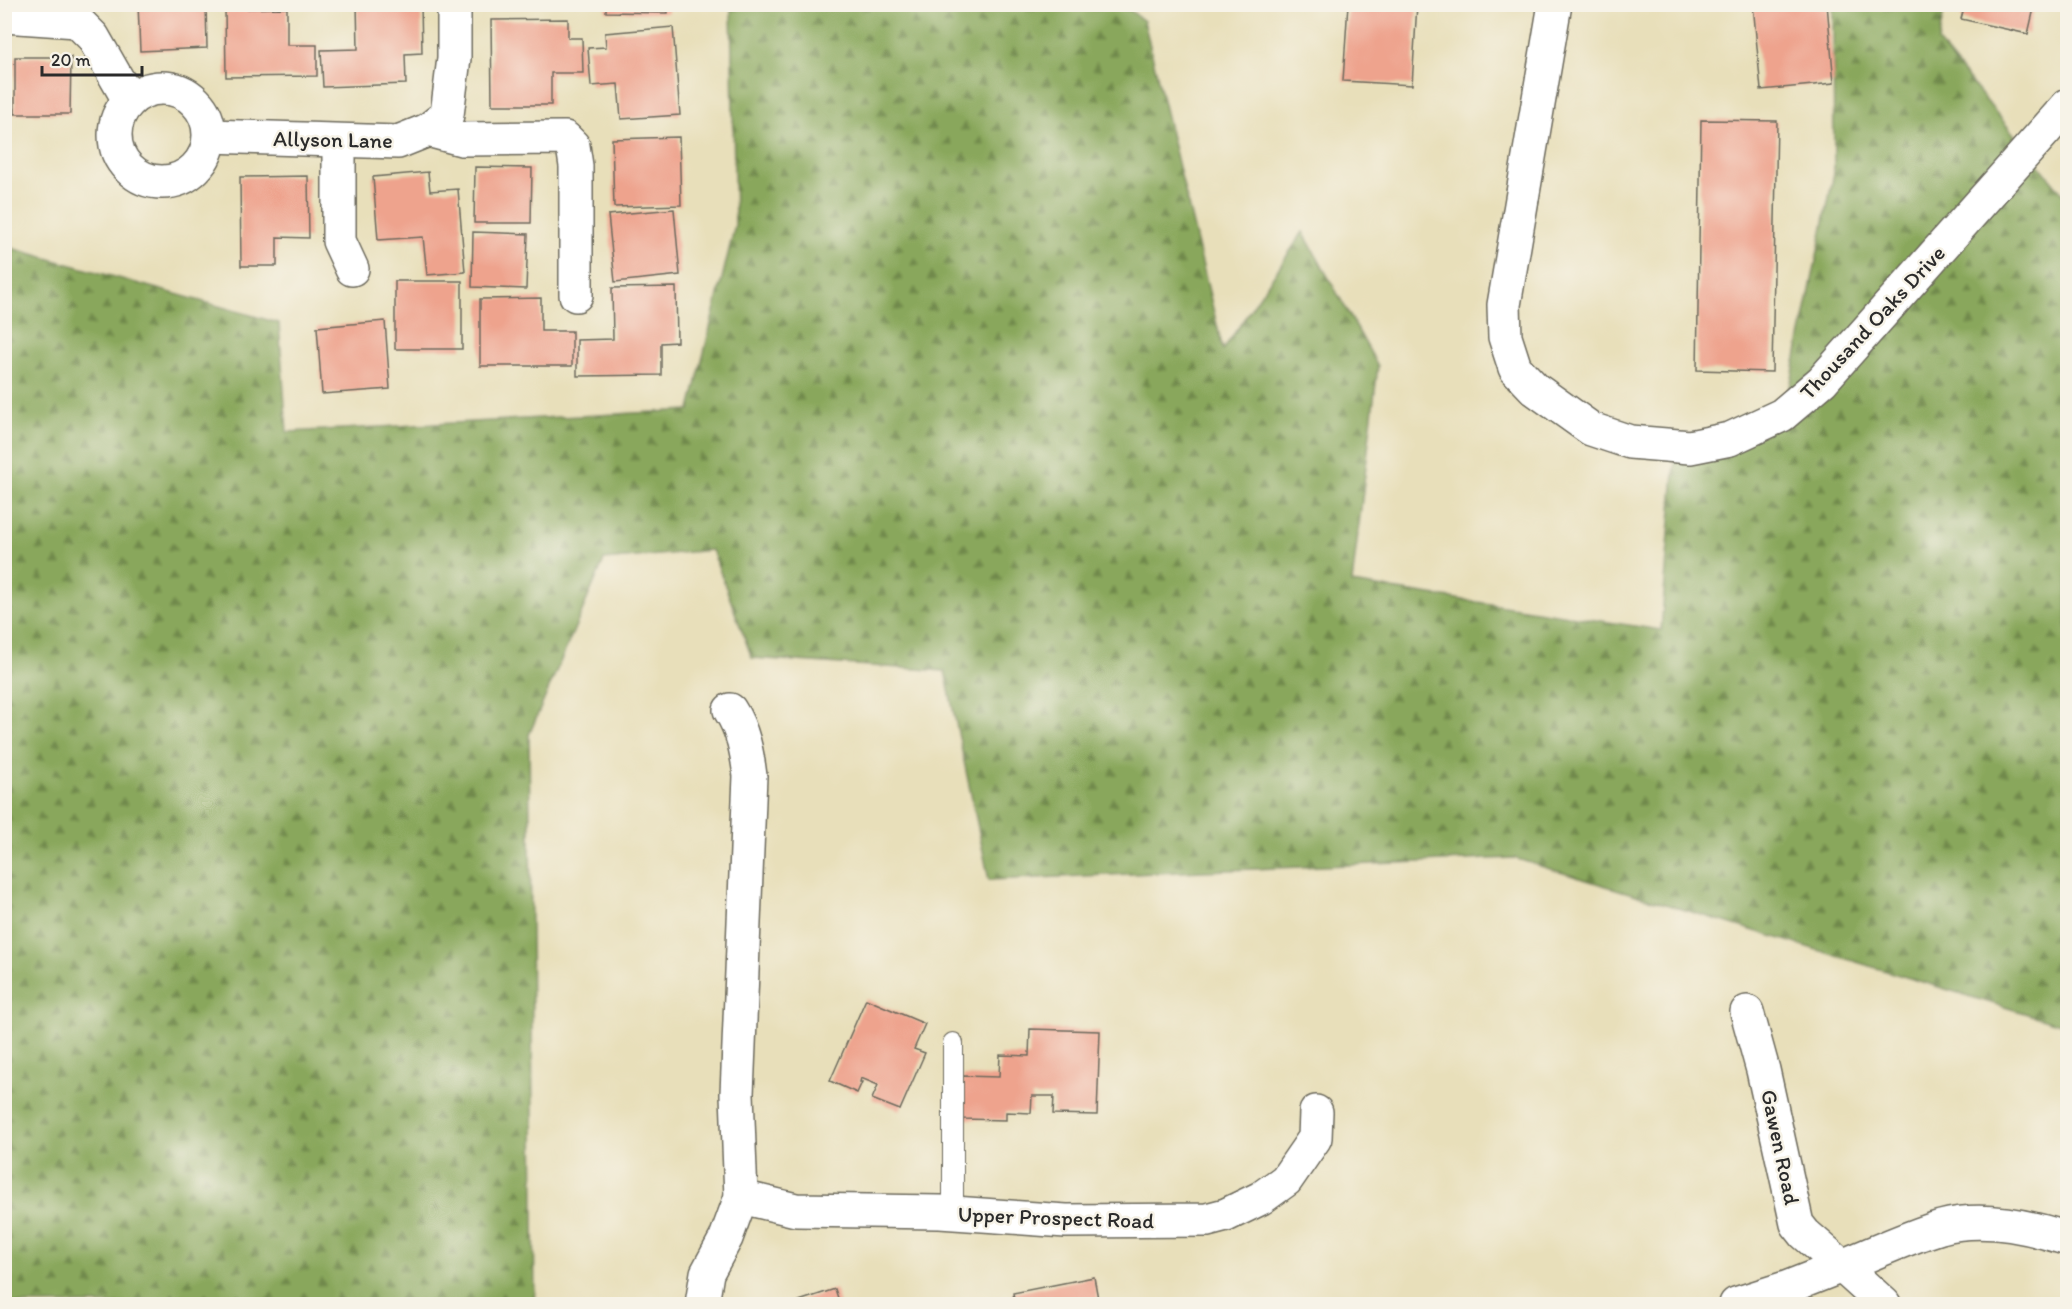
<svg xmlns="http://www.w3.org/2000/svg" width="2072" height="1309" font-family="Itim,sans-serif">
<style>
.forest{fill:url(#forest-firs);stroke:#5a6943;stroke-width:1.5}
.building{fill:#eea38d}
.lines{fill:none;stroke-linecap:round;stroke-linejoin:round}
.service-casing{stroke:#6d6a5d;stroke-width:22}
.minor-casing{stroke:#6d6a5d;stroke-width:36}
.tertiary-casing{stroke:#6d6a5d;stroke-width:36}
.service{stroke:#fff;stroke-width:20}
.minor{stroke:#fff;stroke-width:33}
.tertiary{stroke:#fff;stroke-width:33}
.labels{text-anchor:middle;stroke-width:5;stroke-linejoin:round;paint-order:stroke}
.street-label{font-size:22px;fill:#2b2b2b;stroke:#f7f3e8}
</style>
<defs>
<pattern id="forest-firs" width="22" height="20" patternUnits="userSpaceOnUse" patternTransform="scale(1.5)"><rect width="22" height="20" fill="#89a75b"/><path d="M5 1l3.5 6h-7zM16 11l3.5 6h-7z" fill="#70884b"/></pattern>
</defs>
<rect width="100%" height="100%" fill="#f7f3e8"/>
<filter id="ink" filterUnits="userSpaceOnUse"><feTurbulence type="fractalNoise" baseFrequency=".0167" numOctaves="2"/><feDisplacementMap in="SourceGraphic" scale="12" xChannelSelector="R" yChannelSelector="G"/><feConvolveMatrix kernelMatrix="1 2 1 2 8 2 1 2 1" color-interpolation-filters="sRGB"/></filter>
<filter id="wash" filterUnits="userSpaceOnUse"><feTurbulence type="fractalNoise" baseFrequency=".008" numOctaves="4" result="noise"/><feDisplacementMap in="SourceGraphic" scale="24" xChannelSelector="R" yChannelSelector="G"/><feGaussianBlur stdDeviation="1.35" result="paint"/><feColorMatrix in="noise" values="0 0 0 0 0 0 0 0 0 0 0 0 0 0 0 0 0 1.4 0 .05"/><feComposite in="paint" operator="in"/></filter>
<g filter="url(#wash)">
<rect width="100%" height="100%" fill="#e8dfba"/>
<polygon class="forest" points="731,5 1123,5 1144,21 1223,350 1303,232 1378,366 1352,583 1661,630 1676,449 1782,426 1834,173 1833,5 1945,5 1938,42 2067,199 2067,1026 1514,858 989,880 945,671 752,658 712,550 604,560 529,735 535,1304 5,1304 4,246 279,323 287,432 690,410 735,225"/>
<g id="blocks">
<g class="building">
<polygon points="138,4 206,4 207,48 140,51"/>
<polygon points="357,4 421,4 422,53 405,54 406,84 323,87 321,50 358,49"/>
<polygon points="606,4 668,4 668,13 606,12"/>
<polygon points="1348,4 1417,4 1412,85 1343,81"/>
<polygon points="1753,4 1827,4 1834,83 1761,90"/>
<polygon points="1965,4 2035,4 2028,34 1961,19"/>
<polygon points="287,8 287,45 317,45 317,76 226,77 225,9"/>
<polygon points="568,19 568,38 582,38 583,73 551,73 551,105 492,105 491,20"/>
<polygon points="673,27 680,115 621,119 618,84 591,86 588,48 606,47 605,33"/>
<polygon points="15,57 71,57 70,114 15,114"/>
<polygon points="1701,120 1777,121 1772,372 1697,370"/>
<polygon points="679,137 681,205 614,207 612,139"/>
<polygon points="475,167 532,168 531,223 474,223"/>
<polygon points="428,172 430,191 458,189 465,272 427,275 423,237 378,240 373,177"/>
<polygon points="308,176 309,238 277,237 277,266 241,266 240,177"/>
<polygon points="674,209 680,275 615,282 608,215"/>
<polygon points="473,232 528,234 526,289 472,287"/>
<rect x="395" y="281" width="67" height="68"/>
<polygon points="676,287 677,342 661,343 661,375 577,376 577,340 613,339 612,288"/>
<polygon points="541,298 541,331 572,331 572,366 480,366 480,299"/>
<polygon points="385,321 390,389 322,394 317,327"/>
<polygon points="866,999 925,1024 914,1049 925,1053 900,1110 872,1099 878,1085 861,1078 860,1082 862,1082 857,1093 830,1081"/>
<polygon points="1030,1029 1100,1031 1097,1115 1053,1114 1054,1096 1032,1096 1031,1113 1006,1112 1006,1120 962,1119 963,1076 999,1077 1000,1055 1029,1056"/>
<polygon points="1094,1277 1099,1304 1015,1304 1013,1293"/>
<polygon points="835,1289 840,1304 800,1304 799,1301"/>
</g>
</g>
</g>
<g filter="url(#ink)">
<use href="#blocks" fill-opacity="0" stroke="#6d6a5d" stroke-width="1.5"/>
<g class="lines">
<g class="service-casing">
<polyline id="service" points="953,1213 953,1043"/>
</g>
<g class="minor-casing">
<g id="minor">
<polyline points="1555,4 1504,305 1505,337 1515,368 1535,389 1591,429 1630,442 1690,447 1730,439 1782,415 1822,381 2068,105"/>
<polyline points="4,16 77,21 93,37 129,100"/>
<circle cx="162" cy="135" r="47"/>
<polyline points="428,130 462,139 565,138 573,146 576,166 576,295"/>
<polyline points="210,136 398,142 428,130 447,115 454,58 454,4"/>
<polyline points="339,141 339,241 352,269"/>
<path d="M1747,1012L1763,1070L1797,1224L1805,1234L1842,1266C1874,1253 1908,1237 1941,1227C1981,1216 2029,1226 2068,1239"/>
<polyline points="741,1197 796,1210 940,1212 1066,1221 1207,1220 1226,1215 1261,1198 1286,1180 1315,1138 1316,1112"/>
<path d="M702,1304L707,1273L726,1238L741,1197L737,1094L750,776C747,752 743,730 730,710"/>
</g>
</g>
<g class="tertiary-casing">
<polyline id="tertiary" points="1736,1304 1786,1288 1842,1266 1884,1304"/>
</g>
<use href="#service" class="service"/>
<use href="#minor" class="minor"/>
<use href="#tertiary" class="tertiary"/>
</g>
</g>
<g class="labels">
<g class="street-label">
<text transform="translate(333 139) rotate(1)" y="8">Allyson Lane</text>
<text transform="translate(1872 322) rotate(-47)" y="8">Thousand Oaks Drive</text>
<text transform="translate(1781 1147) rotate(78)" y="8">Gawen Road</text>
<text transform="translate(1056 1217) rotate(2)" y="8">Upper Prospect Road</text>
</g>
</g>
<rect width="2072" height="1309" fill="none" stroke="#f7f3e8" stroke-width="24"/>
<path d="M42 66v9h100v-9" fill="none" stroke="#2b2b2b" stroke-width="3"/>
<text x="51" y="66" font-size="18" fill="#2b2b2b" stroke="#f7f3e8" stroke-width="4.5" paint-order="stroke">20 m</text>
</svg>
